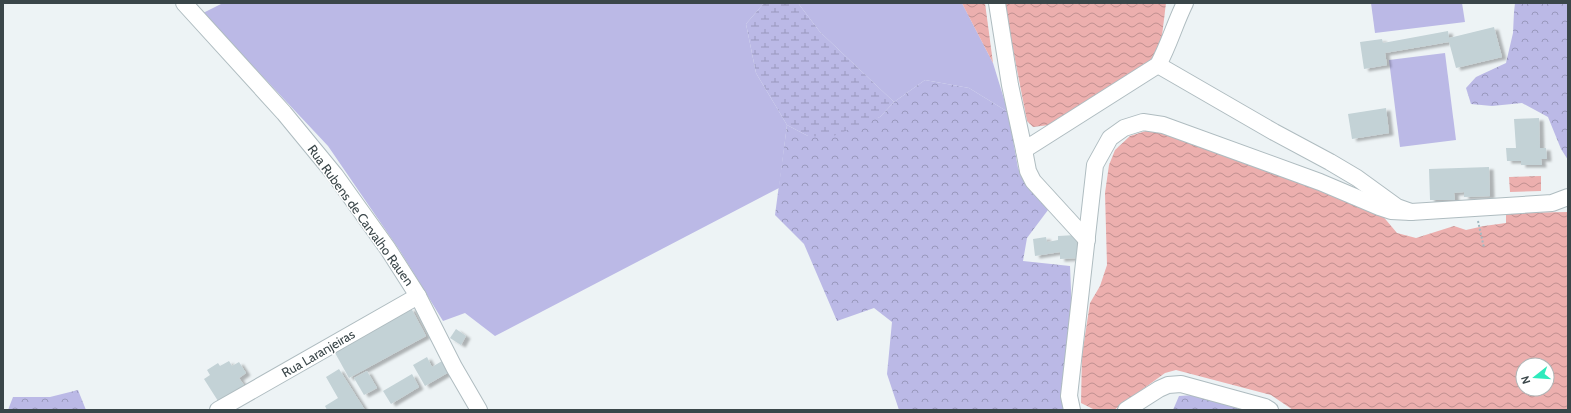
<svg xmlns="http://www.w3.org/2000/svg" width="1571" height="413" font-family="Cabin,sans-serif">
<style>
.grass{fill:#bbb9e6}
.forest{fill:url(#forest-crowns)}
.wetland{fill:url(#wetland-marsh)}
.water{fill:url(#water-waves);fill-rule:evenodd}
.building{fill:#c3d2d6;filter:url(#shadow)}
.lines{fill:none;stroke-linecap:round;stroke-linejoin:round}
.minor-casing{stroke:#afbcc0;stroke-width:18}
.path{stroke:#a2b9c1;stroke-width:2;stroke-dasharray:2 2;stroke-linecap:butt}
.minor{stroke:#fff;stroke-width:16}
.labels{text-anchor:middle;stroke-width:3;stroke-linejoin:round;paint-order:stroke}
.street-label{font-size:13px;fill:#3a4649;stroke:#fff}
</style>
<defs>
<pattern id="forest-crowns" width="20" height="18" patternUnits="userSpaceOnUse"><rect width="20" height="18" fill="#bbb9e6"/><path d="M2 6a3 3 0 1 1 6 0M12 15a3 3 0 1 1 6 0" fill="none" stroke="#9998bc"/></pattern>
<pattern id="wetland-marsh" width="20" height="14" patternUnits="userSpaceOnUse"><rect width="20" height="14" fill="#bbb9e6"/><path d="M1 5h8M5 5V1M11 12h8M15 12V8" fill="none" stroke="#9998bc"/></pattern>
<pattern id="water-waves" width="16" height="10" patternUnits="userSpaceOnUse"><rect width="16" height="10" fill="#ecafae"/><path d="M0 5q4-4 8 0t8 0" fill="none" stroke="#c09090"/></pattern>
<filter id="shadow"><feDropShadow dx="4.5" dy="2.5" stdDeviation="1" flood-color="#0004"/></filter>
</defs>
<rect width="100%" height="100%" fill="#edf3f5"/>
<g class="grass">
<polygon points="223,3 764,3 746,24 756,73 787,125 779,188 495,336 465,313 443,321 400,251 328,146 203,13"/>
<polygon points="798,3 962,3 993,63 1008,112 969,88 925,80 894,102 820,32"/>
<polygon points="1371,3 1462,3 1465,22 1375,33"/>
<polygon points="1445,53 1456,140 1400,147 1389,60"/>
</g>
<g class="forest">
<polygon points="1515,3 1568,3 1568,160 1561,149 1548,117 1522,103 1492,106 1471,104 1466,88 1476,77 1506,63 1513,33 1514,12"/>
<polygon points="925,80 969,88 1008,112 1018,168 1027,184 1048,210 1027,238 1023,261 1070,266 1072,315 1069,410 899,410 887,374 892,322 874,308 837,321 804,244 775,215 787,125 808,136 880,117 894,102"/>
<polygon points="78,390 86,410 8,410 13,397 50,397"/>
<polygon points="1208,394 1242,410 1173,410 1179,396"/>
</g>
<polygon class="wetland" points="764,3 798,3 820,32 894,102 880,117 831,137 808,136 787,125 756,73 746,24"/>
<g class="water">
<polygon points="962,3 985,3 993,63 965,9"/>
<polygon points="1004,3 1166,3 1161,44 1155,59 1049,125 1033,127 1027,121"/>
<path d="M1152,129L1376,208L1397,233L1416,238L1454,226L1466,230L1484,226L1506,223V213L1568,212V410H1293L1271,395L1176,370L1165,373L1114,410H1095L1081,403L1082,355L1090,303L1100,286L1107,265L1105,193L1109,165L1115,150L1130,136ZM1523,365H1547V389H1523Z"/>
<polygon points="1541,176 1541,191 1510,192 1509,177"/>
</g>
<g class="building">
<polygon points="1494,27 1502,57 1456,68 1449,42 1385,53 1387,65 1364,69 1360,42 1382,39 1383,43 1448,31 1449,38"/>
<polygon points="1386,108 1389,133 1352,139 1348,114"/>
<polygon points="1539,118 1540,148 1546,148 1547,159 1541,159 1542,165 1521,165 1521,161 1507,161 1506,148 1516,148 1514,119"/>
<polygon points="1489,167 1490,196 1464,197 1464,192 1454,193 1455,200 1430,200 1429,169"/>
<polygon points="1076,235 1078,258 1060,259 1060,252 1035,256 1033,239 1046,237 1047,242 1058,240 1058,236"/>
<polygon points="411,308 426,336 349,378 334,351"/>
<polygon points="456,329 466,336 461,345 450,338"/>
<polygon points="427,357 432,367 442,361 449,372 425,386 413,365"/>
<polygon points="229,361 232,366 239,362 246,373 239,378 244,385 218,401 204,379 210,375 207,370 218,363 220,366"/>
<polygon points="339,369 365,410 327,410 325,406 338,398 326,377"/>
<polygon points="367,371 377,388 364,395 354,378"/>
<polygon points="412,374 419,387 391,404 383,391"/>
</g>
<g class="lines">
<g class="minor-casing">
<g id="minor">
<polyline points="184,3 284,113 335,175 388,249 418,296 454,367 479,410"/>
<path d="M997,3L1010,85L1024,150L1158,65C1169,45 1175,23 1185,3"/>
<polyline points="1158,65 1274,132 1330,162 1357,178 1397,207 1411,212 1552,203 1568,197"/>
<polyline points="1024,150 1028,171 1033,181 1087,240"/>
<polyline points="218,410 418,296"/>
<polyline points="1072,410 1069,396 1095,165 1110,138 1124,128 1143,122 1163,125 1320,182 1379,207 1391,211 1411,212"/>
<polyline points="1126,410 1159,389 1168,385 1181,384 1265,407 1270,410"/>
</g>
</g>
<polyline class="path" points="1478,221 1484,248"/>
<use href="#minor" class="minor"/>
</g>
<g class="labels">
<g class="street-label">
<text transform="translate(361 215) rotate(54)" y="5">Rua Rubens de Carvalho Rauen</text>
<text transform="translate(318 353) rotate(-30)" y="5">Rua Laranjeiras</text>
</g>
</g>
<rect width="1571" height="413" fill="none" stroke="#3a4649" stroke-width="8"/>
<g transform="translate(1535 377) rotate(253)"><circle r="19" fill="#ffffff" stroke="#b0b5b6"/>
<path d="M0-3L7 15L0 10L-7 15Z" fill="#2eeabc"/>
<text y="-6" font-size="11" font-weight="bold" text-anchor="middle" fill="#3a4649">N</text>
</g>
</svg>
